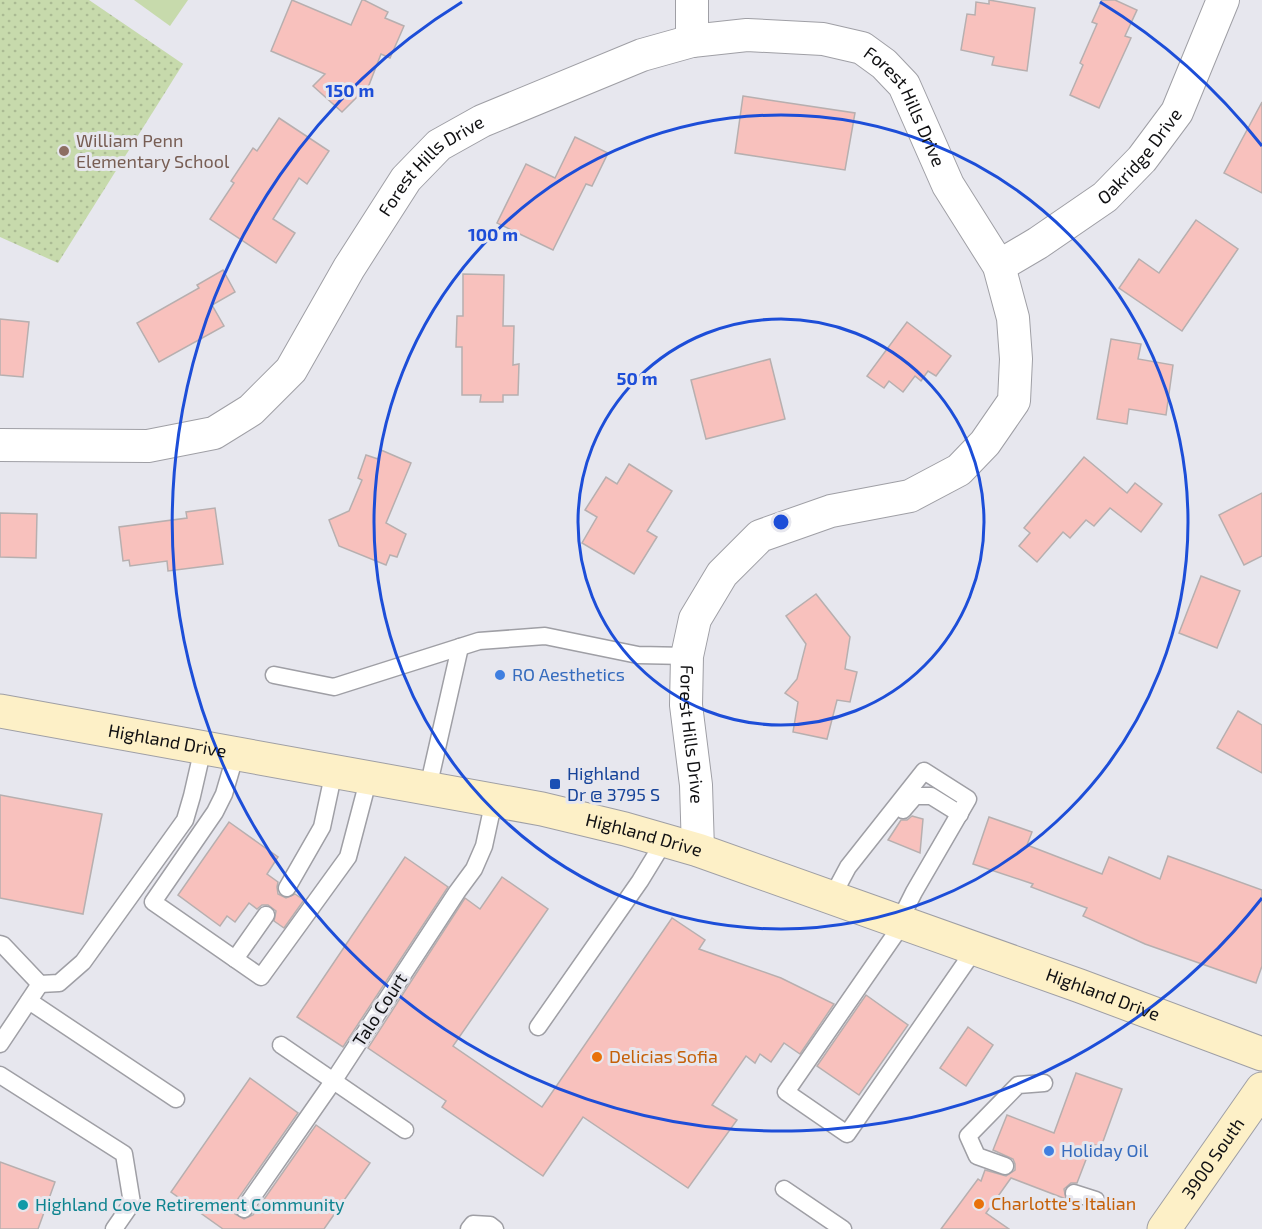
<svg xmlns="http://www.w3.org/2000/svg" width="1262" height="1229" font-family="'Exo 2',sans-serif">
<style>
.grass{fill:url(#grass-dots)}
.garden{fill:#c7daac}
.building{fill:#f8c1bd;stroke:#b7afaf;stroke-width:1.5}
.lines{fill:none;stroke-linecap:round;stroke-linejoin:round}
.service-casing{stroke:#9f9fa5;stroke-width:19}
.minor-casing{stroke:#9f9fa5;stroke-width:34}
.secondary-casing{stroke:#9f9fa5;stroke-width:35}
.service{stroke:#fff;stroke-width:16}
.minor{stroke:#fff;stroke-width:32}
.secondary{stroke:#fdf0c7;stroke-width:33}
.ring{fill:none;stroke:#1d4ed8;stroke-width:3}
.education-dot{fill:#8d6e63;stroke:#e7e7ee;stroke-width:2}
.shop-dot{fill:#3f7fe0;stroke:#e7e7ee;stroke-width:2}
.transit-dot{fill:#1a4fb4;stroke:#e7e7ee;stroke-width:2}
.food-dot{fill:#e8710a;stroke:#e7e7ee;stroke-width:2}
.culture-dot{fill:#0f9aa8;stroke:#e7e7ee;stroke-width:2}
.labels{text-anchor:middle;stroke-width:6;stroke-linejoin:round;paint-order:stroke}
.street-label{font-size:18px;fill:#101012;stroke:#e7e7ee}
.education-label{font-size:18px;fill:#785e54;stroke:#e7e7ee;text-anchor:start}
.shop-label{font-size:18px;fill:#366cbe;stroke:#e7e7ee;text-anchor:start}
.transit-label{font-size:18px;fill:#164399;stroke:#e7e7ee;text-anchor:start}
.food-label{font-size:18px;fill:#c56008;stroke:#e7e7ee;text-anchor:start}
.culture-label{font-size:18px;fill:#0d838f;stroke:#e7e7ee;text-anchor:start}
.centre{fill:#1d4ed8;stroke:#e7e7ee;stroke-width:3}
.ring-label{font-size:18px;text-anchor:middle;font-weight:bold;fill:#1d4ed8;stroke:#e7e7ee;stroke-width:6;stroke-linejoin:round;paint-order:stroke}
</style>
<defs>
<pattern id="grass-dots" width="8" height="8" patternUnits="userSpaceOnUse" patternTransform="scale(1.5)"><rect width="8" height="8" fill="#c7daac"/><path d="M2 2h.1M6 6h.1" fill="none" stroke="#aaba93" stroke-width="1.8" stroke-linecap="round"/></pattern>
</defs>
<rect width="100%" height="100%" fill="#e7e7ee"/>
<polygon class="grass" points="0,0 89,0 183,64 58,263 0,237"/>
<polygon class="garden" points="134,0 188,0 170,26"/>
<g class="building">
<polygon points="292,0 351,25 362,0 364,0 388,12 385,18 404,26 390,58 381,54 369,85 342,112 313,86 325,74 271,51"/>
<polygon points="989,0 1035,8 1027,71 992,65 994,57 961,50 967,14 975,15 976,2 989,4"/>
<polygon points="1102,0 1115,0 1137,10 1125,36 1131,38 1099,108 1070,95 1083,65 1080,63 1097,24 1092,22"/>
<polygon points="743,96 855,113 845,170 735,153"/>
<polygon points="1262,102 1262,193 1224,173"/>
<polygon points="279,118 329,151 307,184 299,178 273,219 295,233 276,263 210,219 234,183 231,181 253,148 257,151"/>
<polygon points="575,137 608,153 592,186 586,184 553,250 497,223 526,164 555,178"/>
<polygon points="1196,220 1238,249 1182,331 1119,288 1139,259 1159,273"/>
<polygon points="223,270 235,292 212,305 224,326 159,362 137,323 199,288 197,285"/>
<polygon points="463,274 504,275 503,326 514,326 513,365 519,364 518,395 503,395 503,402 480,402 481,395 462,395 462,347 456,347 457,316 463,316"/>
<polygon points="0,319 29,322 23,377 0,375"/>
<polygon points="907,322 951,356 936,376 928,371 921,381 915,376 903,392 889,381 884,388 867,376"/>
<polygon points="1111,339 1141,344 1138,359 1173,365 1166,415 1129,409 1127,424 1097,419"/>
<polygon points="770,359 785,419 706,439 691,380"/>
<polygon points="381,450 411,463 386,523 406,534 397,557 390,555 386,565 339,546 329,520 349,511 362,480 358,478 366,455 378,459"/>
<polygon points="1084,457 1127,493 1135,483 1162,504 1141,532 1110,508 1094,526 1086,520 1070,538 1063,532 1037,562 1019,546 1030,533 1024,528"/>
<polygon points="629,464 672,491 647,531 657,537 634,574 582,543 597,517 585,510 606,477 617,484"/>
<polygon points="1262,493 1262,556 1244,565 1219,515"/>
<polygon points="215,508 223,564 168,571 167,561 130,566 129,560 123,561 119,527 187,518 186,512"/>
<polygon points="0,513 37,514 36,558 0,557"/>
<polygon points="1201,576 1240,591 1217,648 1179,633"/>
<polygon points="816,594 850,637 845,669 857,672 850,702 837,700 827,739 793,732 798,702 785,693 797,679 806,644 786,616"/>
<polygon points="1238,711 1262,725 1262,773 1217,748"/>
<polygon points="0,795 102,814 83,914 0,898"/>
<polygon points="912,816 923,819 920,853 888,840 901,820 907,820"/>
<polygon points="989,817 1032,832 1027,845 1102,874 1109,857 1160,879 1168,856 1262,890 1262,966 1256,983 1145,944 1083,916 1087,908 1031,887 1033,884 973,864"/>
<polygon points="229,822 278,857 267,874 278,882 277,887 278,894 286,898 295,894 304,900 284,928 274,921 276,911 268,905 262,905 257,909 249,903 235,922 227,916 220,926 178,895"/>
<polygon points="405,857 448,887 343,1047 297,1017"/>
<polygon points="502,877 548,909 453,1046 542,1107 672,918 705,940 699,949 781,978 834,1004 800,1054 784,1043 771,1062 760,1054 755,1063 746,1056 712,1105 737,1120 688,1188 583,1117 543,1176 442,1107 446,1101 368,1048 465,898 480,909"/>
<polygon points="866,995 908,1025 859,1095 817,1066"/>
<polygon points="968,1027 993,1045 966,1086 940,1068"/>
<polygon points="1076,1073 1122,1089 1101,1147 1092,1144 1077,1183 1071,1183 1064,1189 1066,1199 1011,1178 986,1213 1009,1229 941,1229 978,1179 981,1181 985,1170 1006,1176 1015,1170 1015,1164 1013,1159 993,1150 1007,1115 1054,1133"/>
<polygon points="250,1078 298,1113 235,1203 234,1209 235,1214 244,1219 253,1215 316,1125 370,1163 324,1229 223,1229 171,1192"/>
<polygon points="0,1162 55,1182 38,1229 0,1229"/>
</g>
<g class="lines">
<g class="service-casing">
<g id="service">
<polyline points="274,675 334,687 479,641 545,636 638,655 687,656"/>
<polyline points="236,753 224,794 215,812 153,902 235,959 266,915"/>
<polyline points="428,788 460,647"/>
<polyline points="903,810 915,796 931,796 960,814"/>
<polyline points="287,888 322,827 334,771"/>
<polyline points="832,897 848,867 924,771 968,799 914,892 899,922"/>
<polyline points="903,923 786,1092 847,1134 975,949"/>
<polyline points="0,944 3,945 40,984 0,1044"/>
<polyline points="235,959 261,977 348,857 369,777"/>
<polyline points="40,984 59,983 83,962 185,820 192,796 203,748"/>
<polyline points="29,1001 176,1099"/>
<polyline points="538,1027 640,881 665,840"/>
<polyline points="281,1045 405,1130"/>
<polyline points="0,1075 124,1154 132,1203 114,1229"/>
<polyline points="1005,1166 977,1156 968,1136 1018,1085 1044,1083"/>
<polyline points="784,1189 843,1229"/>
<polyline points="1074,1193 1096,1200"/>
<polyline points="244,1209 334,1080 457,892 474,869 484,846 494,800"/>
<polyline points="469,1229 473,1224 490,1225 495,1229"/>
</g>
</g>
<g class="minor-casing">
<g id="minor">
<polyline points="692,0 692,41"/>
<path id="s1" d="M999,266L1038,243L1105,197L1142,159L1177,112L1223,0"/>
<path id="s2" d="M0,445L148,446L214,433L251,410L291,370L349,268L406,179L439,145L482,121L642,55L692,41L747,35L823,39L862,48L884,64L904,85L948,185L999,266L1013,318L1016,359L1014,401L985,443L959,470L910,496L831,511L760,536L722,574L695,619L687,656L686,705L696,785L698,850"/>
</g>
</g>
<g class="secondary-casing">
<g id="secondary">
<path id="s3" d="M0,711L542,809L625,829L698,850L1080,986L1262,1054"/>
<path id="s4" d="M1164,1229L1262,1089"/>
</g>
</g>
<use href="#service" class="service"/>
<use href="#minor" class="minor"/>
<use href="#secondary" class="secondary"/>
</g>
<g class="ring">
<circle cx="781" cy="522" r="203"/>
<circle cx="781" cy="522" r="407"/>
<path d="M1262 898A610 610 0 1 1 462 2M1100 2A610 610 0 0 1 1262 146"/>
</g>
<circle class="education-dot" cx="64" cy="151" r="6"/>
<g class="shop-dot">
<circle cx="500" cy="675" r="6"/>
<circle cx="1049" cy="1151" r="6"/>
</g>
<rect class="transit-dot" x="549" y="778" width="12" height="12" rx="3"/>
<g class="food-dot">
<circle cx="597" cy="1057" r="6"/>
<circle cx="979" cy="1204" r="6"/>
</g>
<circle class="culture-dot" cx="23" cy="1205" r="6"/>
<g class="labels">
<g class="street-label">
<text dy="6" stroke="none"><textPath href="#s2" startOffset="1106">Forest Hills Drive</textPath></text>
<text dy="6" stroke="none"><textPath href="#s1" startOffset="180">Oakridge Drive</textPath></text>
<text dy="6" stroke="none"><textPath href="#s2" startOffset="566">Forest Hills Drive</textPath></text>
<text dy="6" stroke="none"><textPath href="#s2" startOffset="1952">Forest Hills Drive</textPath></text>
<text dy="6" stroke="none"><textPath href="#s3" startOffset="170">Highland Drive</textPath></text>
<text dy="6" stroke="none"><textPath href="#s3" startOffset="656">Highland Drive</textPath></text>
<text dy="6" stroke="none"><textPath href="#s3" startOffset="1142">Highland Drive</textPath></text>
<text transform="translate(380 1010) rotate(-57)" y="6">Talo Court</text>
<text dy="6" stroke="none"><textPath href="#s4" startOffset="86">3900 South</textPath></text>
</g>
<g class="education-label">
<text x="76" y="147">William Penn<tspan x="76" dy="21">Elementary School</tspan></text>
</g>
<g class="shop-label">
<text x="512" y="681">RO Aesthetics</text>
<text x="1061" y="1157">Holiday Oil</text>
</g>
<g class="transit-label">
<text x="567" y="780">Highland<tspan x="567" dy="21">Dr @ 3795 S</tspan></text>
</g>
<g class="food-label">
<text x="609" y="1063">Delicias Sofia</text>
<text x="991" y="1210">Charlotte's Italian</text>
</g>
<g class="culture-label">
<text x="35" y="1211">Highland Cove Retirement Community</text>
</g>
</g>
<circle cx="781" cy="522" r="9" class="centre"/>
<g class="ring-label">
<text x="350" y="97">150 m</text>
<text x="493" y="241">100 m</text>
<text x="637" y="385">50 m</text>
</g>
</svg>
